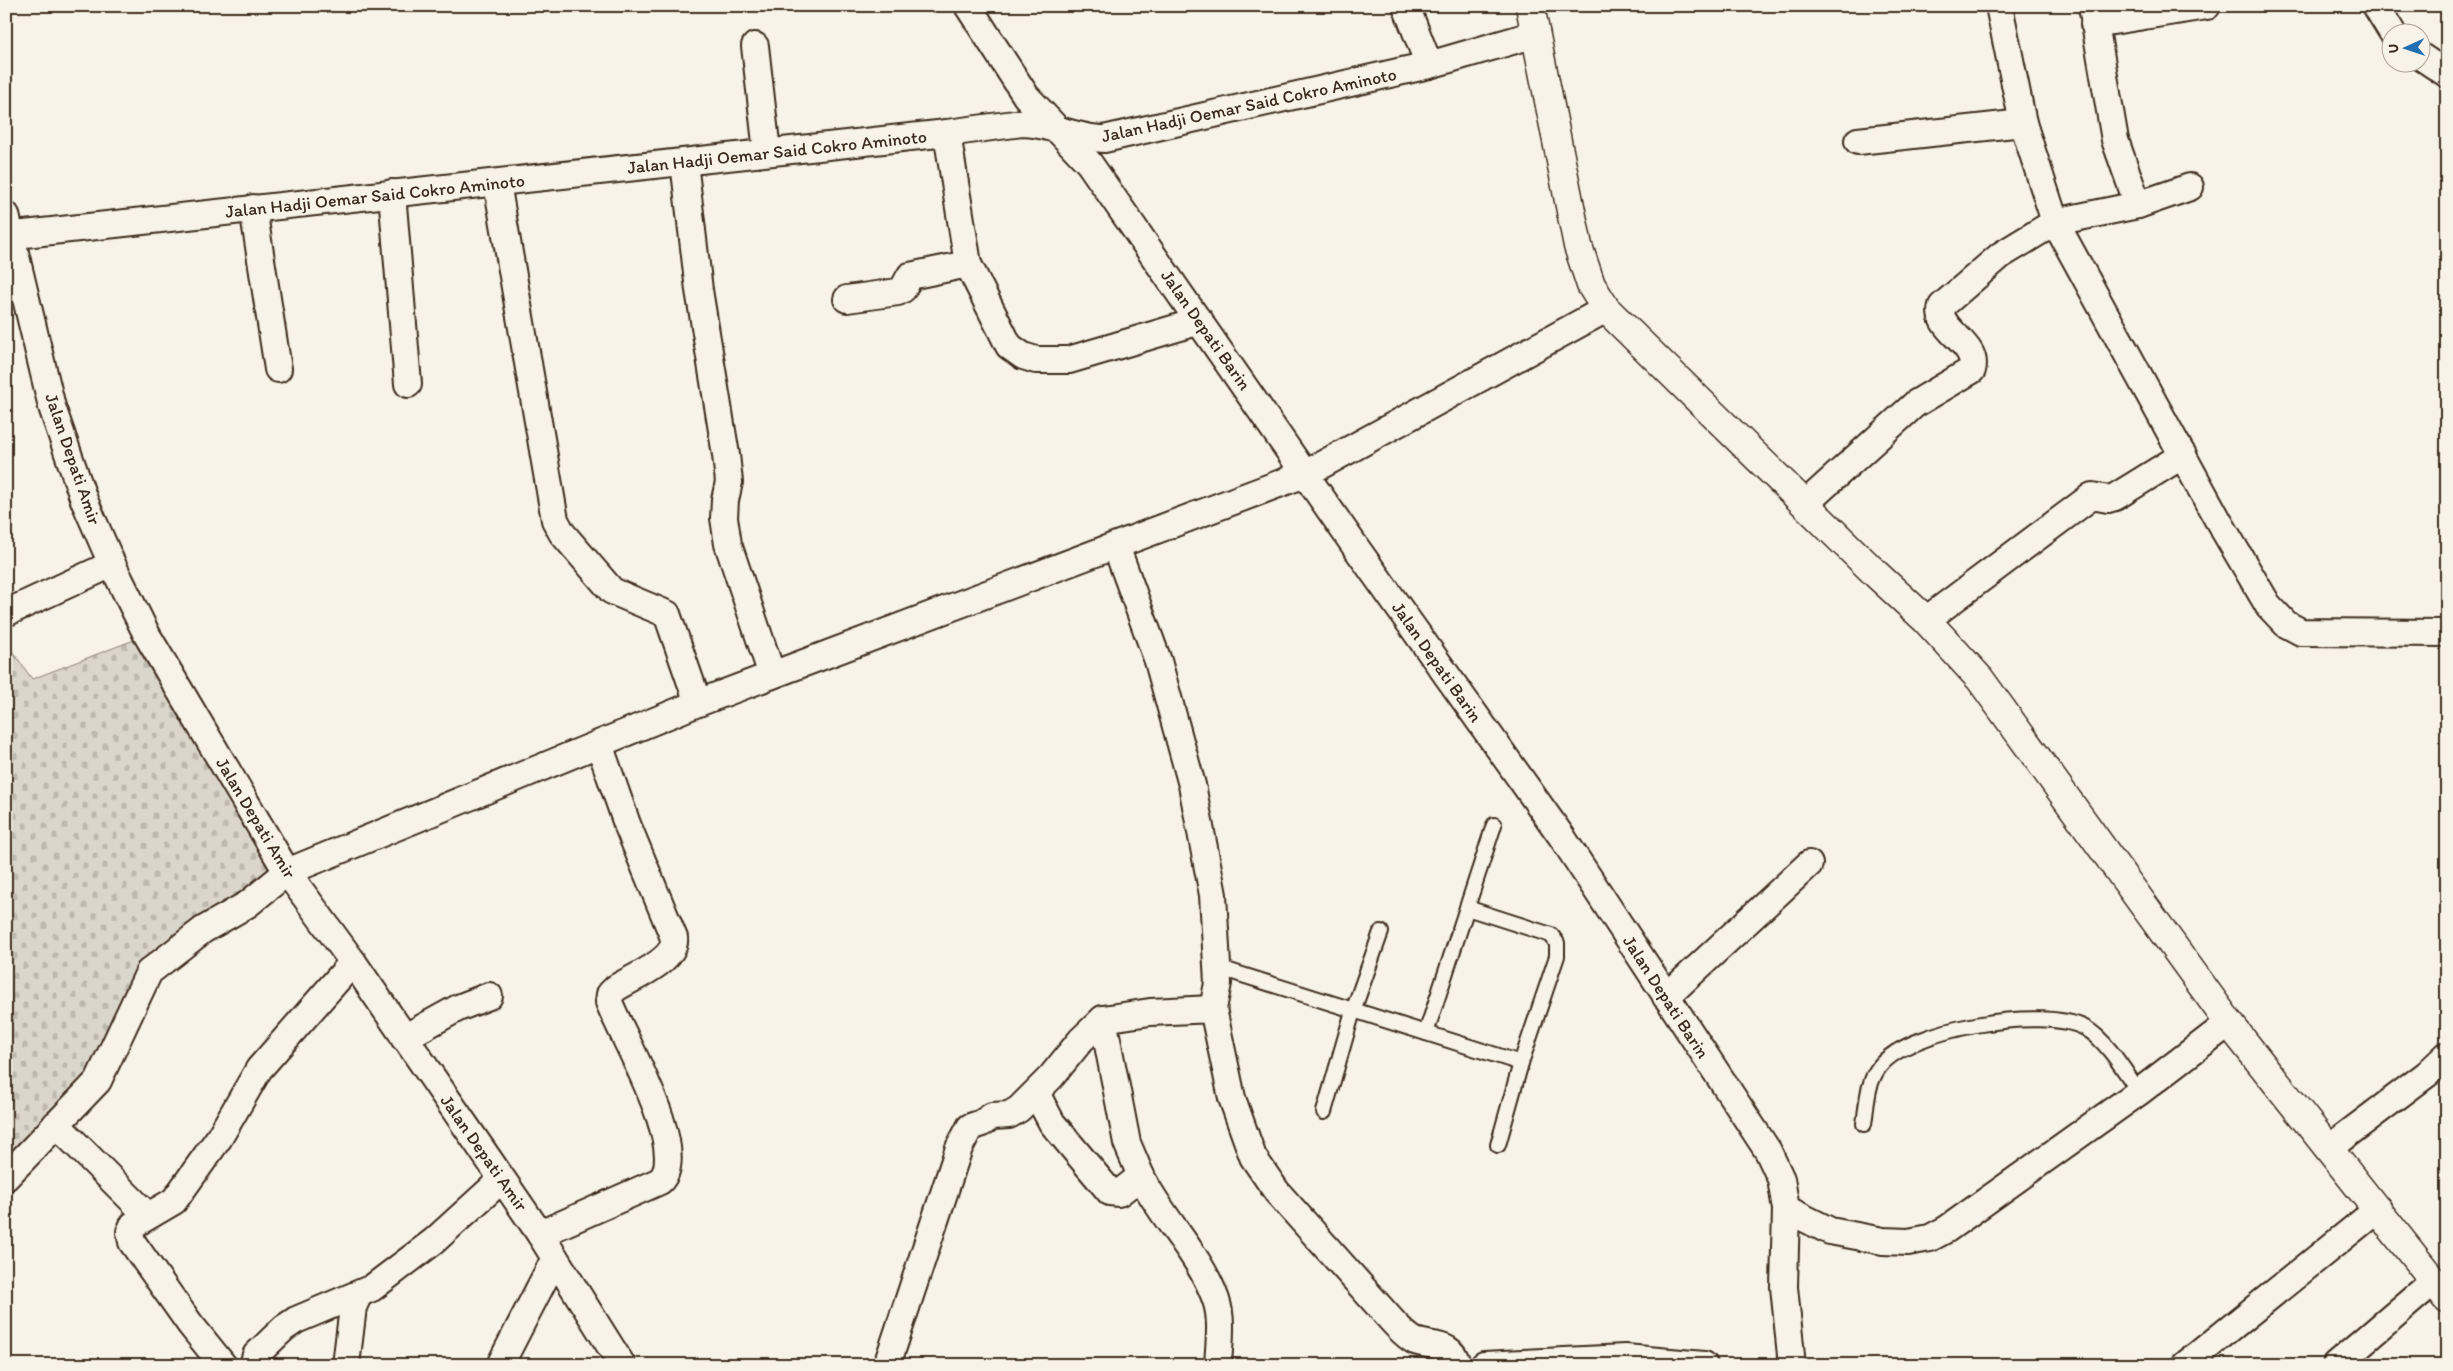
<svg xmlns="http://www.w3.org/2000/svg" width="2453" height="1371" font-family="Itim,sans-serif">
<style>
.cemetery{fill:url(#cemetery-stones);stroke:#8b8074}
.lines{fill:none;stroke-linecap:round;stroke-linejoin:round}
.lane-casing{stroke:#3b2a1e;stroke-width:18}
.street-casing{stroke:#3b2a1e;stroke-width:30}
.secondary-casing{stroke:#3b2a1e;stroke-width:31}
.lane{stroke:#f7f3e8;stroke-width:14}
.street{stroke:#f7f3e8;stroke-width:26}
.secondary{stroke:#f7f3e8;stroke-width:28}
.labels{text-anchor:middle;stroke-width:4;stroke-linejoin:round;paint-order:stroke}
.street-label{font-size:18px;fill:#3b2a1e;stroke:#f7f3e8}
</style>
<defs>
<pattern id="cemetery-stones" width="16" height="16" patternUnits="userSpaceOnUse" patternTransform="scale(1.25)"><rect width="16" height="16" fill="#dbd6cb"/><path d="M2 7V4a2 2 0 0 1 4 0v3zM10 15v-3a2 2 0 0 1 4 0v3z" fill="#bdb8ae"/></pattern>
</defs>
<rect width="100%" height="100%" fill="#f7f3e8"/>
<filter id="ink" filterUnits="userSpaceOnUse"><feTurbulence type="fractalNoise" baseFrequency=".02" numOctaves="2"/><feDisplacementMap in="SourceGraphic" scale="10" xChannelSelector="R" yChannelSelector="G"/><feConvolveMatrix kernelMatrix="1 2 1 2 8 2 1 2 1" color-interpolation-filters="sRGB"/></filter>
<g filter="url(#ink)">
<polygon class="cemetery" points="147,635 282,862 156,967 97,1081 6,1174 6,642 32,679"/>
<g class="lines">
<g class="lane-casing">
<g id="lane">
<polyline points="1467,908 1551,935 1557,943 1557,956 1521,1063 1498,1145"/>
<polyline points="1217,967 1521,1063"/>
<polyline points="1426,1033 1494,825"/>
<polyline points="1324,1112 1353,1011 1381,932"/>
<path d="M1864,1124C1867,1104 1867,1082 1880,1066C1910,1028 2043,1006 2085,1028C2106,1039 2126,1073 2139,1092"/>
</g>
</g>
<g class="street-casing">
<g id="street">
<polyline points="968,6 1026,96 1089,163 1357,549 1562,837 1768,1151 1781,1179 1786,1209 1784,1287 1792,1365"/>
<polyline points="1406,6 1429,65"/>
<polyline points="1999,6 2023,123 2055,222 2218,520 2268,605 2286,624 2301,632 2447,633"/>
<polyline points="2376,6 2392,32"/>
<polyline points="2094,24 2207,6"/>
<polyline points="755,46 767,152"/>
<polyline points="2420,56 2447,74"/>
<polyline points="947,133 968,264 1009,346 1023,356 1036,360 1069,360 1200,321"/>
<polyline points="1858,141 2023,123"/>
<polyline points="684,162 699,290 726,455 729,482 725,500 724,518 728,544 772,675"/>
<polyline points="497,183 555,520 562,533 612,591 667,614 698,703"/>
<polyline points="392,193 408,384"/>
<polyline points="2138,205 2190,187"/>
<polyline points="253,208 278,369"/>
<polyline points="6,215 52,407 84,500 112,564 147,635 287,872 353,962 540,1234 622,1365"/>
<path d="M6,236L947,133L1022,123C1050,123 1075,139 1104,139L1429,65L1536,34"/>
<polyline points="847,299 898,292 903,289 910,276 968,264"/>
<path d="M1806,503L1915,404L1972,370C1980,343 1934,330 1942,306L2001,255L2055,222L2138,205L2115,140L2092,6"/>
<polyline points="1116,546 1158,661 1192,785 1213,895 1218,983 1213,1009"/>
<polyline points="6,613 112,564"/>
<polyline points="1926,620 2092,496 2108,499 2115,497 2183,455"/>
<polyline points="1666,997 1809,864"/>
<polyline points="1103,1019 1127,1143 1141,1176"/>
<polyline points="404,1038 458,1008 489,996"/>
<path d="M1036,1093L1052,1123L1110,1192L1119,1193L1141,1176C1162,1219 1200,1254 1216,1300C1223,1320 1219,1344 1218,1365"/>
<polyline points="56,1124 147,1215"/>
<polyline points="2329,1148 2427,1074 2447,1055"/>
<polyline points="6,1177 98,1081 149,972 203,930 248,904 287,872 698,703 1305,474 1606,309"/>
<polyline points="1786,1209 1830,1231 1883,1241 1908,1242 1930,1238 1947,1229 2139,1092 2229,1023"/>
<path d="M540,1234L660,1181C691,1152 622,1037 609,1002L610,994L616,988C632,978 677,960 674,938L627,824L599,744"/>
<polyline points="223,1365 190,1324 132,1242 130,1232 133,1225 174,1201 219,1138 259,1069 353,962"/>
<polyline points="253,1365 256,1355 284,1328 296,1320 372,1288 434,1241 501,1180"/>
<polyline points="346,1365 353,1307 359,1294"/>
<polyline points="500,1365 555,1258"/>
<path d="M887,1365L959,1148L970,1127L982,1123L992,1116L1009,1115L1019,1109L1051,1077L1081,1040L1103,1019L1150,1012L1213,1009L1232,1098L1253,1157L1277,1192L1394,1323C1400,1329 1407,1337 1415,1341C1432,1347 1453,1342 1457,1365"/>
<polyline points="1484,1365 1625,1358 1704,1365"/>
<polyline points="2185,1365 2378,1209"/>
<polyline points="2336,1365 2434,1281"/>
</g>
</g>
<g class="secondary-casing">
<polyline id="secondary" points="1530,6 1578,246 1591,285 1606,309 1876,574 1926,620 1980,679 2229,1023 2447,1298"/>
</g>
<use href="#lane" class="lane"/>
<use href="#street" class="street"/>
<use href="#secondary" class="secondary"/>
</g>
</g>
<g class="labels">
<g class="street-label">
<text transform="translate(1249 105) rotate(-12)" y="6">Jalan Hadji Oemar Said Cokro Aminoto</text>
<text transform="translate(777 152) rotate(-6)" y="6">Jalan Hadji Oemar Said Cokro Aminoto</text>
<text transform="translate(375 196) rotate(-6)" y="6">Jalan Hadji Oemar Said Cokro Aminoto</text>
<text transform="translate(1206 330) rotate(55)" y="6">Jalan Depati Barin</text>
<text transform="translate(73 459) rotate(71)" y="6">Jalan Depati Amir</text>
<text transform="translate(1437 662) rotate(55)" y="6">Jalan Depati Barin</text>
<text transform="translate(256 818) rotate(59)" y="6">Jalan Depati Amir</text>
<text transform="translate(1666 997) rotate(57)" y="6">Jalan Depati Barin</text>
<text transform="translate(484 1153) rotate(55)" y="6">Jalan Depati Amir</text>
</g>
</g>
<rect width="2453" height="1371" fill="none" stroke="#f7f3e8" stroke-width="25"/>
<rect x="12" y="12" width="2428" height="1346" fill="none" stroke="#3b2a1e" stroke-width="2" filter="url(#ink)"/>
<g transform="translate(2406 48) rotate(267)"><circle r="24" fill="#f7f3e8" stroke="#aca397"/>
<path d="M0-4L9 19L0 12L-9 19Z" fill="#1f6fb2"/>
<text y="-8" font-size="14" font-weight="bold" text-anchor="middle" fill="#3b2a1e">U</text>
</g>
</svg>
